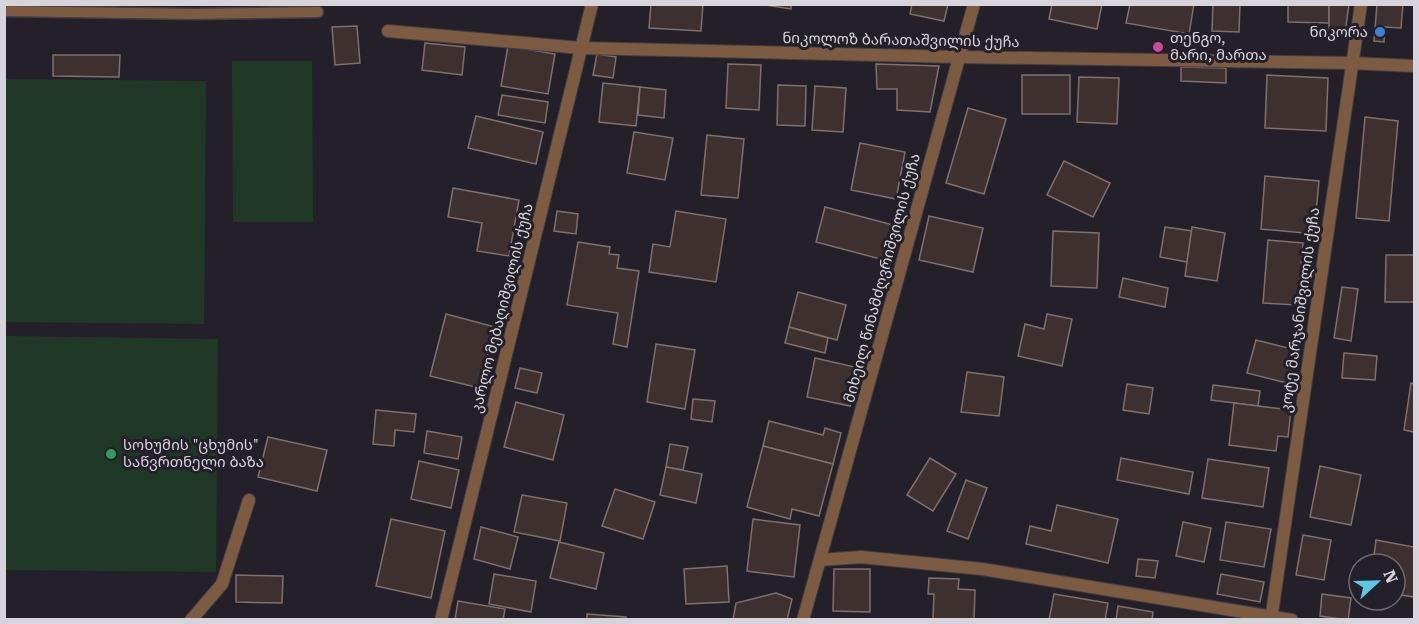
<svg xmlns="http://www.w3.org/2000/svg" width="1419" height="624" font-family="'Roboto Serif','Noto Sans Georgian',serif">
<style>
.green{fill:#203927}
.building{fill:#3d302e;stroke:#7e706d;stroke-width:1.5}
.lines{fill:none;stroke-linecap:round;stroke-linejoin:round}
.service-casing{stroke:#403d46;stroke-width:13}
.minor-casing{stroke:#403d46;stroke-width:14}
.service{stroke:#7d5b40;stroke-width:10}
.minor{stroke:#7d5b40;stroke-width:12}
.shop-dot{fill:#3f7fe0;stroke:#24202a;stroke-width:2}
.hotel-dot{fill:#d1479c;stroke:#24202a;stroke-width:2}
.leisure-dot{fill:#2e9e5b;stroke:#24202a;stroke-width:2}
.labels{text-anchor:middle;stroke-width:6;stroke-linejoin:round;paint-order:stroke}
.poi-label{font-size:15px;fill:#d6d3da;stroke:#24202a;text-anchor:start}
.street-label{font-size:15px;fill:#d6d3da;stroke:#24202a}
</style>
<rect width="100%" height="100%" fill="#24202a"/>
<g class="green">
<polygon points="232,61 312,61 313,222 233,222"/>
<polygon points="5,79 206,81 204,324 5,322"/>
<polygon points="5,336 218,339 216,572 5,570"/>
</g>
<g class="building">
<polygon points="651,4 703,4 701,31 649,28"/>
<polygon points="758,4 791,4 791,9"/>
<polygon points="912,4 948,4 944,21 910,14"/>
<polygon points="1052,4 1102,4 1097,29 1049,19"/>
<polygon points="1130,4 1194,4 1189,34 1126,23"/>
<polygon points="1213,4 1240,4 1239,32 1212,31"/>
<polygon points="1288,4 1329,4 1329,23 1288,22"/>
<polygon points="1329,4 1349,4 1345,33 1329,32"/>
<polygon points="1377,4 1403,4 1401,28 1385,27 1384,42 1374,41"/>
<polygon points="357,26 360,63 335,65 332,27"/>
<polygon points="425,43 465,47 462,75 422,70"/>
<polygon points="508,46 555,54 548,94 501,86"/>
<polygon points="597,54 616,57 613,78 593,75"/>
<polygon points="53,55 120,55 119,77 53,76"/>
<polygon points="728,64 761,65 759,110 726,108"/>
<polygon points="876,64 939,66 930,112 897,110 897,89 877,89"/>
<polygon points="1181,67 1226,68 1226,83 1181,81"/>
<rect x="1022" y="75" width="48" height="39"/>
<polygon points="1267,75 1328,78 1326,131 1265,128"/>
<polygon points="1079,77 1119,78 1117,124 1077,122"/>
<polygon points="603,83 640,87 636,126 599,122"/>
<polygon points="778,85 806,86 805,126 777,125"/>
<polygon points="815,86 846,88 843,132 812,130"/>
<polygon points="640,87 666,90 664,118 638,115"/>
<polygon points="502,95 548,102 545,123 498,115"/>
<polygon points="968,108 1006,119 984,194 946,183"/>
<polygon points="476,116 543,132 536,164 468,148"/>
<polygon points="1365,117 1398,121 1389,221 1356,218"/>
<polygon points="634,132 673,138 665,180 627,173"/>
<polygon points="707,135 744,139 738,198 701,195"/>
<polygon points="860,143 905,152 896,199 851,190"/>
<polygon points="1064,161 1110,183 1093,217 1047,195"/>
<polygon points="1265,176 1319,181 1314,234 1261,229"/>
<polygon points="453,188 519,200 509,256 477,251 482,223 448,217"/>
<polygon points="825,207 897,226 888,261 816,242"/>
<polygon points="557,211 578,214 576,234 554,231"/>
<polygon points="676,211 726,219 716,282 649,272 653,244 670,247"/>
<polygon points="929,216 983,228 973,272 919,260"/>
<polygon points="1165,227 1192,231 1187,262 1160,257"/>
<polygon points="1192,227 1225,233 1217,281 1185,276"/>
<polygon points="1053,231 1099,233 1097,288 1051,286"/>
<polygon points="1268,240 1303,243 1298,305 1263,303"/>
<polygon points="578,242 610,247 609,254 619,255 617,268 639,271 627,347 613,344 618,313 567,305"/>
<polygon points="1386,255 1414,255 1414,302 1385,302"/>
<polygon points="1123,278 1168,288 1165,307 1119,297"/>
<polygon points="1342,287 1358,289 1351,341 1334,338"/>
<polygon points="798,292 846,305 837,340 789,327"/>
<polygon points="446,314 495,327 480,388 430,376"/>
<polygon points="1047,314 1072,319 1062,366 1018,356 1025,324 1044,329"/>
<polygon points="789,327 828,338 825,353 785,343"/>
<polygon points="1256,340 1296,350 1287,383 1247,373"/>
<polygon points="656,344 695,350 685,409 647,402"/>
<polygon points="1344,353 1377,356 1375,380 1342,378"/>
<polygon points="815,358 859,368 850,406 807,397"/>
<polygon points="520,368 542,373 537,393 515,388"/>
<polygon points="967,372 1004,377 999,416 961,412"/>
<polygon points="1411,383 1414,384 1414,432 1404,430"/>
<polygon points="1127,384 1153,388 1149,414 1123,410"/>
<polygon points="1213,385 1260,391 1258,406 1211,400"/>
<polygon points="693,399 715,401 712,422 691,419"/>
<polygon points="516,402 564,415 553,460 504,447"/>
<polygon points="1234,403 1291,410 1288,437 1278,436 1276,451 1229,445"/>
<polygon points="376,410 416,414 414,432 395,430 394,446 373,444"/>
<polygon points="769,421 823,435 825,428 841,433 833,464 763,446"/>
<polygon points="427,431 462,437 458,459 424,453"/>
<polygon points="268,437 327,450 317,491 258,477"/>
<polygon points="670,444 688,447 683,470 666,467"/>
<polygon points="763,446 833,464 819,516 792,509 790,519 747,507"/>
<polygon points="930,458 956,474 933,511 907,495"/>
<polygon points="1121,458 1193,472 1189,494 1117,480"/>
<polygon points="1208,459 1269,468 1263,507 1202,498"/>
<polygon points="419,461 459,470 451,508 411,499"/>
<polygon points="1320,466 1361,475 1351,525 1310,517"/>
<polygon points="666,467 702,474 696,503 660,495"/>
<polygon points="966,480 987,488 968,539 947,531"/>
<polygon points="615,489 655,502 643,539 602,526"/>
<polygon points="522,495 567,503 560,541 514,532"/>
<polygon points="1057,505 1118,519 1108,563 1026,544 1030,526 1051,531"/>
<polygon points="391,519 445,531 431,598 376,586"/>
<polygon points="753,519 800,525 794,577 747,571"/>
<polygon points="1183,522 1211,528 1204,562 1176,556"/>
<polygon points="1226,522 1271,529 1264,567 1220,560"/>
<polygon points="481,527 518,537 510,569 474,559"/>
<polygon points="1303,535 1331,540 1324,580 1296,575"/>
<polygon points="1376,540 1414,547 1414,597 1395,594 1395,564 1373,564"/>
<polygon points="559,542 604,553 596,589 550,578"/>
<polygon points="1138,559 1158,561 1155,578 1136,576"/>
<polygon points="727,566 729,602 686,604 684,569"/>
<polygon points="834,569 870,569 870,612 833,611"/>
<polygon points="494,574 536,581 531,612 489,604"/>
<polygon points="1221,574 1264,582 1260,602 1217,594"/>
<polygon points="236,575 283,576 282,603 236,602"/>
<polygon points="929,578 959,579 958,589 975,590 974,620 933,619 934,594 928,594"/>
<polygon points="776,593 792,599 787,620 733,620 736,603"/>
<polygon points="1054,594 1108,603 1105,620 1049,620"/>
<polygon points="1322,594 1351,598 1348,620 1320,616"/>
<polygon points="458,601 505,609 503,620 455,620"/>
<polygon points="1118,606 1153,612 1152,620 1116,620"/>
<polygon points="587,614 626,617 626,620 587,620"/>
</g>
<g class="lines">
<g class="service-casing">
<polyline id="service" points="4,11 195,14 318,12"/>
</g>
<g class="minor-casing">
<g id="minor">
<polyline points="388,31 581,48 959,57 1351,63 1414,66"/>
<polyline points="820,560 861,557 982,569 1292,620"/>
<polyline points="191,620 222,584 249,500"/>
<polyline points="441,620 592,4"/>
<polyline points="803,620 974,4"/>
<polyline points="1271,620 1361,4"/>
</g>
</g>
<use href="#service" class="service"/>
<use href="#minor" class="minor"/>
</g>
<circle class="shop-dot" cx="1380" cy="32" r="6"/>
<circle class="hotel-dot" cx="1158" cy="47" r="6"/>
<circle class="leisure-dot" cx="111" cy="454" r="6"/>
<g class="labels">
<g class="poi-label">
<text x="1368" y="37" text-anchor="end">ნიკორა</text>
<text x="1170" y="43">თენგო,<tspan x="1170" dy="17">მარი, მართა</tspan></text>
<text x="123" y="450">სოხუმის "ცხუმის"<tspan x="123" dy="17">საწვრთნელი ბაზა</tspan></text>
</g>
<g class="street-label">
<text transform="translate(901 40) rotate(1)" y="5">ნიკოლოზ ბარათაშვილის ქუჩა</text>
<text transform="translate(882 278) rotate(-75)" y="5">მიხეილ წინამძღვრიშვილის ქუჩა</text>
<text transform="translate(502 308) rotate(-76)" y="5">კარლო მებაღიშვილის ქუჩა</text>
<text transform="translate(1300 310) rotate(-82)" y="5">კოტე მარჯანიშვილის ქუჩა</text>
</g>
</g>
<rect width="1419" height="624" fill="none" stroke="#d6d3da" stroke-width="12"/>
<g transform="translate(1377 582) rotate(68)"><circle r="28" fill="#24202a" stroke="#6b6870" stroke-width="1.5"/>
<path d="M0-4.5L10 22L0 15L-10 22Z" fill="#5bc8e6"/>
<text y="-9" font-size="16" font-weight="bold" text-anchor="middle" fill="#d6d3da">N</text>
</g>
</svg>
